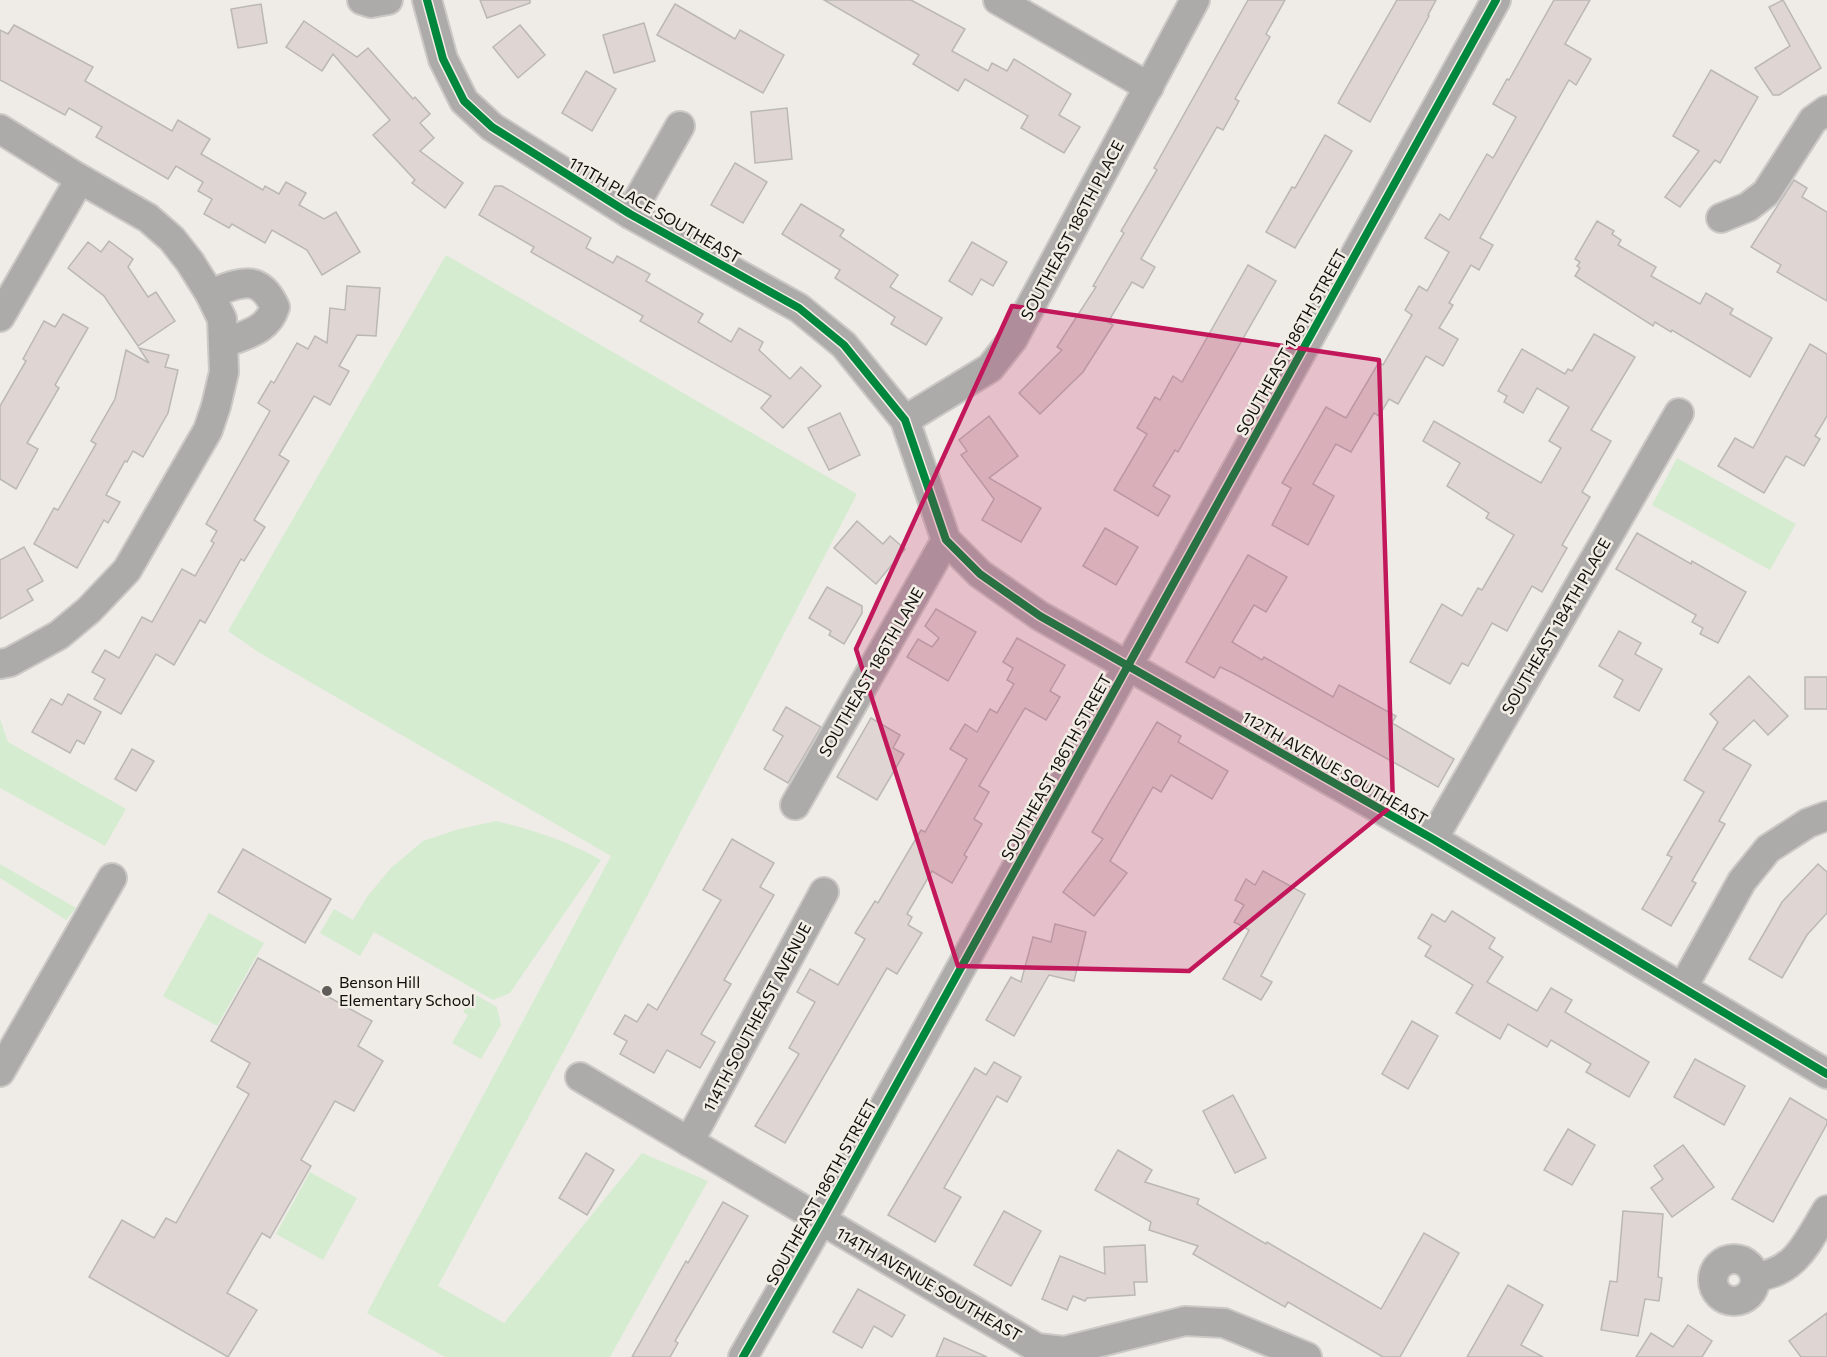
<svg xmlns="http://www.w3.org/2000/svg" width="1827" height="1357" font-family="Commissioner,sans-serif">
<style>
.green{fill:#d5ecd1}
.building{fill:#dfd5d3;stroke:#bab7b5;stroke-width:1.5}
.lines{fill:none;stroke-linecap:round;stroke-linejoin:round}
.minor-casing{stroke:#cbc9c6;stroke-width:32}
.minor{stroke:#acabaa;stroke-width:28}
.cycleway-casing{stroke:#f2ede5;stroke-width:11}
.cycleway{stroke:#00873e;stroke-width:8}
.marked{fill:#c2185b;fill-opacity:0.2;stroke:#c2185b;stroke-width:4.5;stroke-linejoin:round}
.poi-dot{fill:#5f5c5a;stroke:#f2ede5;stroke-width:2}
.labels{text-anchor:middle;stroke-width:5;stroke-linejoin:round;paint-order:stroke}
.street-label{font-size:16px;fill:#110f0d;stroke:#f2ede5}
.poi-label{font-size:16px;fill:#110f0d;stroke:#f2ede5;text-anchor:start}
</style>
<rect width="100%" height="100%" fill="#efece8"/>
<g class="green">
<polygon points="446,255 857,494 655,881 438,1286 504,1323 642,1153 708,1181 610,1357 445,1357 367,1313 611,856 258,652 228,631"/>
<polygon points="1677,458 1796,524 1770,570 1652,505"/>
<polygon points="0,719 8,742 126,809 105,846 0,788"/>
<path d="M496,821C533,830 568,841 601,860L510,993L493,1000L374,932L360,956L320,933L334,909L353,920L367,897L391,868L423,841L459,829Z"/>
<polygon points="0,864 76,908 66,920 0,878"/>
<polygon points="209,913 264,943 217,1026 163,996"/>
<polygon points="474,994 497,1007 501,1025 481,1059 452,1043 468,1015 463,1012"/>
<polygon points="310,1172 357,1198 323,1260 276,1234"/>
</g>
<g class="building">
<polygon points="480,0 530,0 530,3 487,18"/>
<polygon points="824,0 911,0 965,29 952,51 988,71 992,63 1007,71 1014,59 1071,94 1059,115 1080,127 1064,153 1021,128 1028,116 965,79 958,91 913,64 919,55"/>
<polygon points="1248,0 1285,0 1266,34 1270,37 1235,99 1239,101 1223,130 1217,127 1141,259 1155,267 1143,288 1132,282 1108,322 1113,325 1083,372 1040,414 1019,393 1062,350 1057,347 1096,287 1093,286 1124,233 1121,231 1157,170 1154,168"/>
<polygon points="1397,0 1436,0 1428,15 1429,16 1370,122 1338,103"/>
<polygon points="1554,0 1590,0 1565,44 1591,59 1576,85 1569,80 1480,238 1493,245 1479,270 1471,265 1449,303 1453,305 1439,328 1458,339 1443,366 1426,356 1398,404 1389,399 1379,416 1374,413 1351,452 1336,444 1313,484 1334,496 1308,545 1272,525 1291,488 1282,483 1326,407 1346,418 1379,362 1383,365 1412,315 1405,310 1419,286 1427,291 1449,252 1425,238 1440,214 1449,220 1487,154 1493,158 1516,117 1493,104 1507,79 1509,80"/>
<polygon points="1783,0 1821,68 1779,95 1773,95 1755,68 1790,46 1769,7"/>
<polygon points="261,4 267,43 238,48 231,9"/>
<polygon points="675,4 735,39 740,30 784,55 763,93 657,35"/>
<polygon points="304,21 357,57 368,48 413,99 415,97 430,114 420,123 434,138 420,151 463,183 445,208 412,183 415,180 373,135 390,120 333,54 322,71 286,47"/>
<polygon points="644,23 655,61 614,73 603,35"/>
<polygon points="14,25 93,67 85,81 172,131 178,120 210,139 201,154 263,190 265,186 279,194 286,182 306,193 299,205 324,219 336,212 360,252 322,275 307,250 272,230 265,243 232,224 229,228 204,214 212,199 198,191 203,182 176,166 168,179 96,137 102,127 69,108 65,115 0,80 0,30 8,34"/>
<polygon points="520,25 545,55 518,78 493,47"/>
<polygon points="1711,70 1758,97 1720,163 1715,160 1680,207 1665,197 1699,151 1673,136"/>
<polygon points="586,71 616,89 592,131 562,113"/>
<polygon points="787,108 792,159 755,163 751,112"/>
<polygon points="1325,135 1352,151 1295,248 1266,232 1292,187 1295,188"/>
<polygon points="735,163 767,182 743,223 711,205"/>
<polygon points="1794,180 1807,188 1802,197 1827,212 1827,301 1777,272 1781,265 1751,247"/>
<polygon points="495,186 502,186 591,238 586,248 613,263 617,256 650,274 646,281 703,314 698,322 731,342 739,328 763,342 759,350 790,379 801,367 821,386 783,428 761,408 771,396 640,321 643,316 531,252 534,247 479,215"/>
<polygon points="801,204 844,230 840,236 898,275 890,287 942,318 926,345 891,324 895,317 835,278 840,270 782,234"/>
<polygon points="1597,221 1614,231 1612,234 1621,240 1618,245 1656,267 1651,276 1700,304 1706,293 1733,309 1730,314 1772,338 1750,377 1672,330 1671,332 1655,322 1653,326 1575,276 1580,268 1577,266 1580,262 1575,259"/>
<polygon points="109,241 133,259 128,267 148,297 156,292 175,321 138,346 104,296 68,268 88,242 101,252"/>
<polygon points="972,242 1007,262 993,286 981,279 972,295 949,281"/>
<polygon points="1248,265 1276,281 1178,452 1175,450 1153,486 1170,496 1158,516 1114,490 1147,434 1137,428 1155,397 1160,400 1173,376 1182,382"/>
<polygon points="347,286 380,288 376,336 357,335 339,366 349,371 330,405 314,396 279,455 289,461 254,520 265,527 244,561 241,559 205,623 200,620 174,665 156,654 121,714 94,699 105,679 92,672 105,650 119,658 142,617 152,622 182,569 195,576 214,543 211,541 217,531 206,524 270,411 258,403 271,381 274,383 297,343 308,349 315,336 327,343 330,308 345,310"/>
<polygon points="63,314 88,328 55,385 59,388 27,443 38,449 16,489 0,479 0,406 26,361 23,359 44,321 55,327"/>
<polygon points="1594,334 1635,357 1591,430 1611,441 1582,492 1590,497 1562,545 1567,548 1542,592 1532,586 1507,631 1492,623 1468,666 1462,663 1450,684 1410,662 1442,604 1462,616 1478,588 1482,590 1514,535 1486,518 1489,513 1447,486 1460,463 1423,441 1434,421 1541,483 1561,448 1549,441 1569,407 1537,388 1523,413 1504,402 1507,396 1498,391 1522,349 1565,374 1568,369 1572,371"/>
<polygon points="1810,344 1827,354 1827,416 1815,436 1820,439 1804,466 1786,456 1764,493 1718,466 1735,438 1753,448"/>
<polygon points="139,348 169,355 165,367 178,370 168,413 143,457 133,451 127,462 125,461 106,495 120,502 108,523 104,520 77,568 34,544 54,508 58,510 96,444 91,441 115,399 126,350 149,363"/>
<polygon points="840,413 860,455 829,470 808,428"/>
<polygon points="989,416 1018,456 989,478 1041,508 1021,542 982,520 994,499 961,455 967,451 959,440"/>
<polygon points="857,521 883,544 890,536 905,549 876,584 834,548"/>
<polygon points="1105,528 1138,547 1116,585 1083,566"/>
<polygon points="1637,533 1691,564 1692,561 1746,592 1718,643 1700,634 1703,628 1692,622 1696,615 1616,569"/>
<polygon points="24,547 43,581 27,590 33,600 0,619 0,560"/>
<polygon points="1248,555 1287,577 1266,612 1254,605 1232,642 1262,660 1264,657 1333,697 1339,685 1396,716 1392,723 1454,759 1438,787 1233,673 1220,667 1214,678 1186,662"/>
<polygon points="827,587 862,606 862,613 844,644 829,635 831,631 809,618"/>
<polygon points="936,609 976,632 948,681 907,657 918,639 932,647 939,638 925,626"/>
<polygon points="1619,631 1641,643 1635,654 1662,669 1639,711 1614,697 1623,680 1599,666"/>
<polygon points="1017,638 1065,665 1050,691 1060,697 1046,720 1025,708 979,786 989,792 974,819 982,824 964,855 967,857 952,883 932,871 907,914 912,917 908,925 922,933 897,974 887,968 785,1143 755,1126 799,1054 789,1048 815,1002 797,992 810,969 838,985 865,939 855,933 875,901 878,903 921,830 925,832 967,759 950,749 965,724 977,732 990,709 997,713 1014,684 1007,680 1013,668 1003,662"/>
<polygon points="1749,676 1788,716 1768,735 1754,720 1723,749 1751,765 1719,821 1725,824 1692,881 1696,883 1671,926 1642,909 1672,857 1667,855 1704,792 1684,780 1718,722 1710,714"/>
<rect x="1805" y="677" width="22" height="32"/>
<polygon points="68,694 101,712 84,744 77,740 70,753 32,732 51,699 62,705"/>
<polygon points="786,707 821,727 788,783 764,769 783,736 773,730"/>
<polygon points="871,718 900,735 893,748 904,754 877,800 837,777"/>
<polygon points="1157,722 1181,736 1178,742 1228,771 1212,799 1171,775 1161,792 1153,787 1110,861 1127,873 1094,916 1063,892 1103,839 1092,832"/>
<polygon points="132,749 154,761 136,791 115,779"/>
<polygon points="732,839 774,863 760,887 774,895 724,980 731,984 701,1034 715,1042 700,1068 667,1050 654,1073 620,1054 627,1041 614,1034 625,1015 637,1022 648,1004 657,1010 721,900 703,890"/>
<polygon points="243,849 331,899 305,943 218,892"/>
<polygon points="1818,864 1827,872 1827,913 1807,935 1782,978 1749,959 1782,902"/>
<polygon points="1263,871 1305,894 1261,976 1272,982 1261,1000 1223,979 1249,930 1234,922 1244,905 1235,900 1246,879 1255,885"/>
<polygon points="1452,911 1495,938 1489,948 1503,957 1487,982 1537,1011 1551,988 1572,1000 1565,1012 1649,1062 1629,1097 1586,1072 1591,1064 1551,1040 1547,1047 1508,1024 1500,1039 1456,1013 1473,985 1425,956 1431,946 1418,938 1432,914 1445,922"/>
<polygon points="1055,924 1086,932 1074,981 1049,975 1014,1036 986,1020 1011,977 1021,982 1033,937 1051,942"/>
<polygon points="258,958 372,1021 358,1046 383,1061 354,1111 335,1101 301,1160 311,1166 270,1238 262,1233 227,1293 257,1310 228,1357 89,1277 122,1220 154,1238 166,1218 176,1223 249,1094 237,1087 250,1063 211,1041"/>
<polygon points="1412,1021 1438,1036 1408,1089 1382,1074"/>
<polygon points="1695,1059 1745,1086 1724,1125 1674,1097"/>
<polygon points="994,1062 1021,1077 1007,1102 997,1096 944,1188 961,1197 935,1242 888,1215 975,1068 986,1075"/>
<polygon points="1233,1095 1266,1158 1235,1173 1203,1111"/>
<polygon points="1790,1098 1827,1120 1827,1124 1773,1222 1732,1199"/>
<polygon points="1568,1129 1595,1145 1572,1185 1544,1170"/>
<polygon points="1683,1145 1714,1187 1672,1217 1651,1188 1663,1179 1654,1166"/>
<polygon points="1118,1150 1152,1170 1145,1182 1199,1199 1197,1204 1266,1244 1267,1242 1381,1309 1424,1233 1459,1253 1400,1357 1383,1357 1288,1302 1285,1307 1193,1254 1198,1246 1149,1230 1151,1222 1095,1190"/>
<polygon points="586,1153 614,1170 587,1215 559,1198"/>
<polygon points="723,1202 748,1216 675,1341 678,1343 670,1357 632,1357 686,1261 688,1263"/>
<polygon points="1004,1211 1041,1231 1011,1286 974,1265"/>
<polygon points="1623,1211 1663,1214 1658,1277 1662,1278 1659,1301 1645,1299 1638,1336 1601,1330 1610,1281 1617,1282"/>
<polygon points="1145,1245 1147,1282 1134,1282 1135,1295 1087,1298 1085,1301 1073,1296 1067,1310 1042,1299 1060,1256 1105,1274 1104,1247"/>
<polygon points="1508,1285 1543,1305 1521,1345 1543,1357 1467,1357"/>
<polygon points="858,1289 905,1315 892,1337 874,1326 862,1348 833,1332"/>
<polygon points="1827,1313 1827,1357 1801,1357 1789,1341"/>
<polygon points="1688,1325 1712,1341 1702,1357 1636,1357 1651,1333 1673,1347"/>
<polygon points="944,1338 987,1357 936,1357"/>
</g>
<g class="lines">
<g class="minor-casing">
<g id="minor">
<polyline points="362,0 371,3 388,0"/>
<polyline points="427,0 443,59 464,101 492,127 630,214 799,308 844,345 905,420 946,540 980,574 1040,616 1433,839 1827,1074"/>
<polyline points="998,0 1149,87"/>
<polyline points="0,129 80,179 148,218 172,239 190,262 210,294 222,319 224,372 216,406 208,430 127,570 89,610 59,635 10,662 0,664"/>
<polyline points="630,214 680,126"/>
<polyline points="1721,218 1748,207 1766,193 1813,120 1827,110"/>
<path d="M210,294C239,283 259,272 275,307C267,332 245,334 223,344"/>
<polyline points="0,317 80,179"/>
<polyline points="905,420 990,368 1013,339 1195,0"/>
<polyline points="795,805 946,540"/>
<polyline points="1433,839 1679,413"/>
<polyline points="1683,987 1742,881 1768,849 1808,823 1827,816"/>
<polyline points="0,1072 112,878"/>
<polyline points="580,1077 1037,1348 1064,1351 1185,1321 1224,1323 1307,1357"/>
<polyline points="689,1142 824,892"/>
<circle cx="1734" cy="1280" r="21"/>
<path d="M1755,1277C1797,1272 1807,1242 1827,1210"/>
<polyline points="743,1357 821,1221 1496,0"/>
</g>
</g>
<use href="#minor" class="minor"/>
<g class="cycleway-casing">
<g id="cycleway">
<polyline points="427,0 443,59 464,101 492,127 630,214 799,308 844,345 905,420 946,540 980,574 1040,616 1433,839 1827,1074"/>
<polyline points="743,1357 821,1221 1496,0"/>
</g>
</g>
<use href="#cycleway" class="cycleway"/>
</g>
<path class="marked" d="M1012,306L1379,360L1393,805L1189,971L958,966L856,649Z"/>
<circle class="poi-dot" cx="327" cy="991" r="6"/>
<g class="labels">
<g class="street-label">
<text transform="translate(655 210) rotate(30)" y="6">111TH PLACE SOUTHEAST</text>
<text transform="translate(1072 230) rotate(-62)" y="6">SOUTHEAST 186TH PLACE</text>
<text transform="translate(1291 342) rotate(-61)" y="6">SOUTHEAST 186TH STREET</text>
<text transform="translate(1556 626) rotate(-60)" y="6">SOUTHEAST 184TH PLACE</text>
<text transform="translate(871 672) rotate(-60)" y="6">SOUTHEAST 186TH LANE</text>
<text transform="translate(1056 767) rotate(-61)" y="6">SOUTHEAST 186TH STREET</text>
<text transform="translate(1335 768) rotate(30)" y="6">112TH AVENUE SOUTHEAST</text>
<text transform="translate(757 1017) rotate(-62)" y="6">114TH SOUTHEAST AVENUE</text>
<text transform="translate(821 1192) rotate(-61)" y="6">SOUTHEAST 186TH STREET</text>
<text transform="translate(929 1284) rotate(30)" y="6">114TH AVENUE SOUTHEAST</text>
</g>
<g class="poi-label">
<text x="339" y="988">Benson Hill<tspan x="339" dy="18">Elementary School</tspan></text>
</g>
</g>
</svg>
